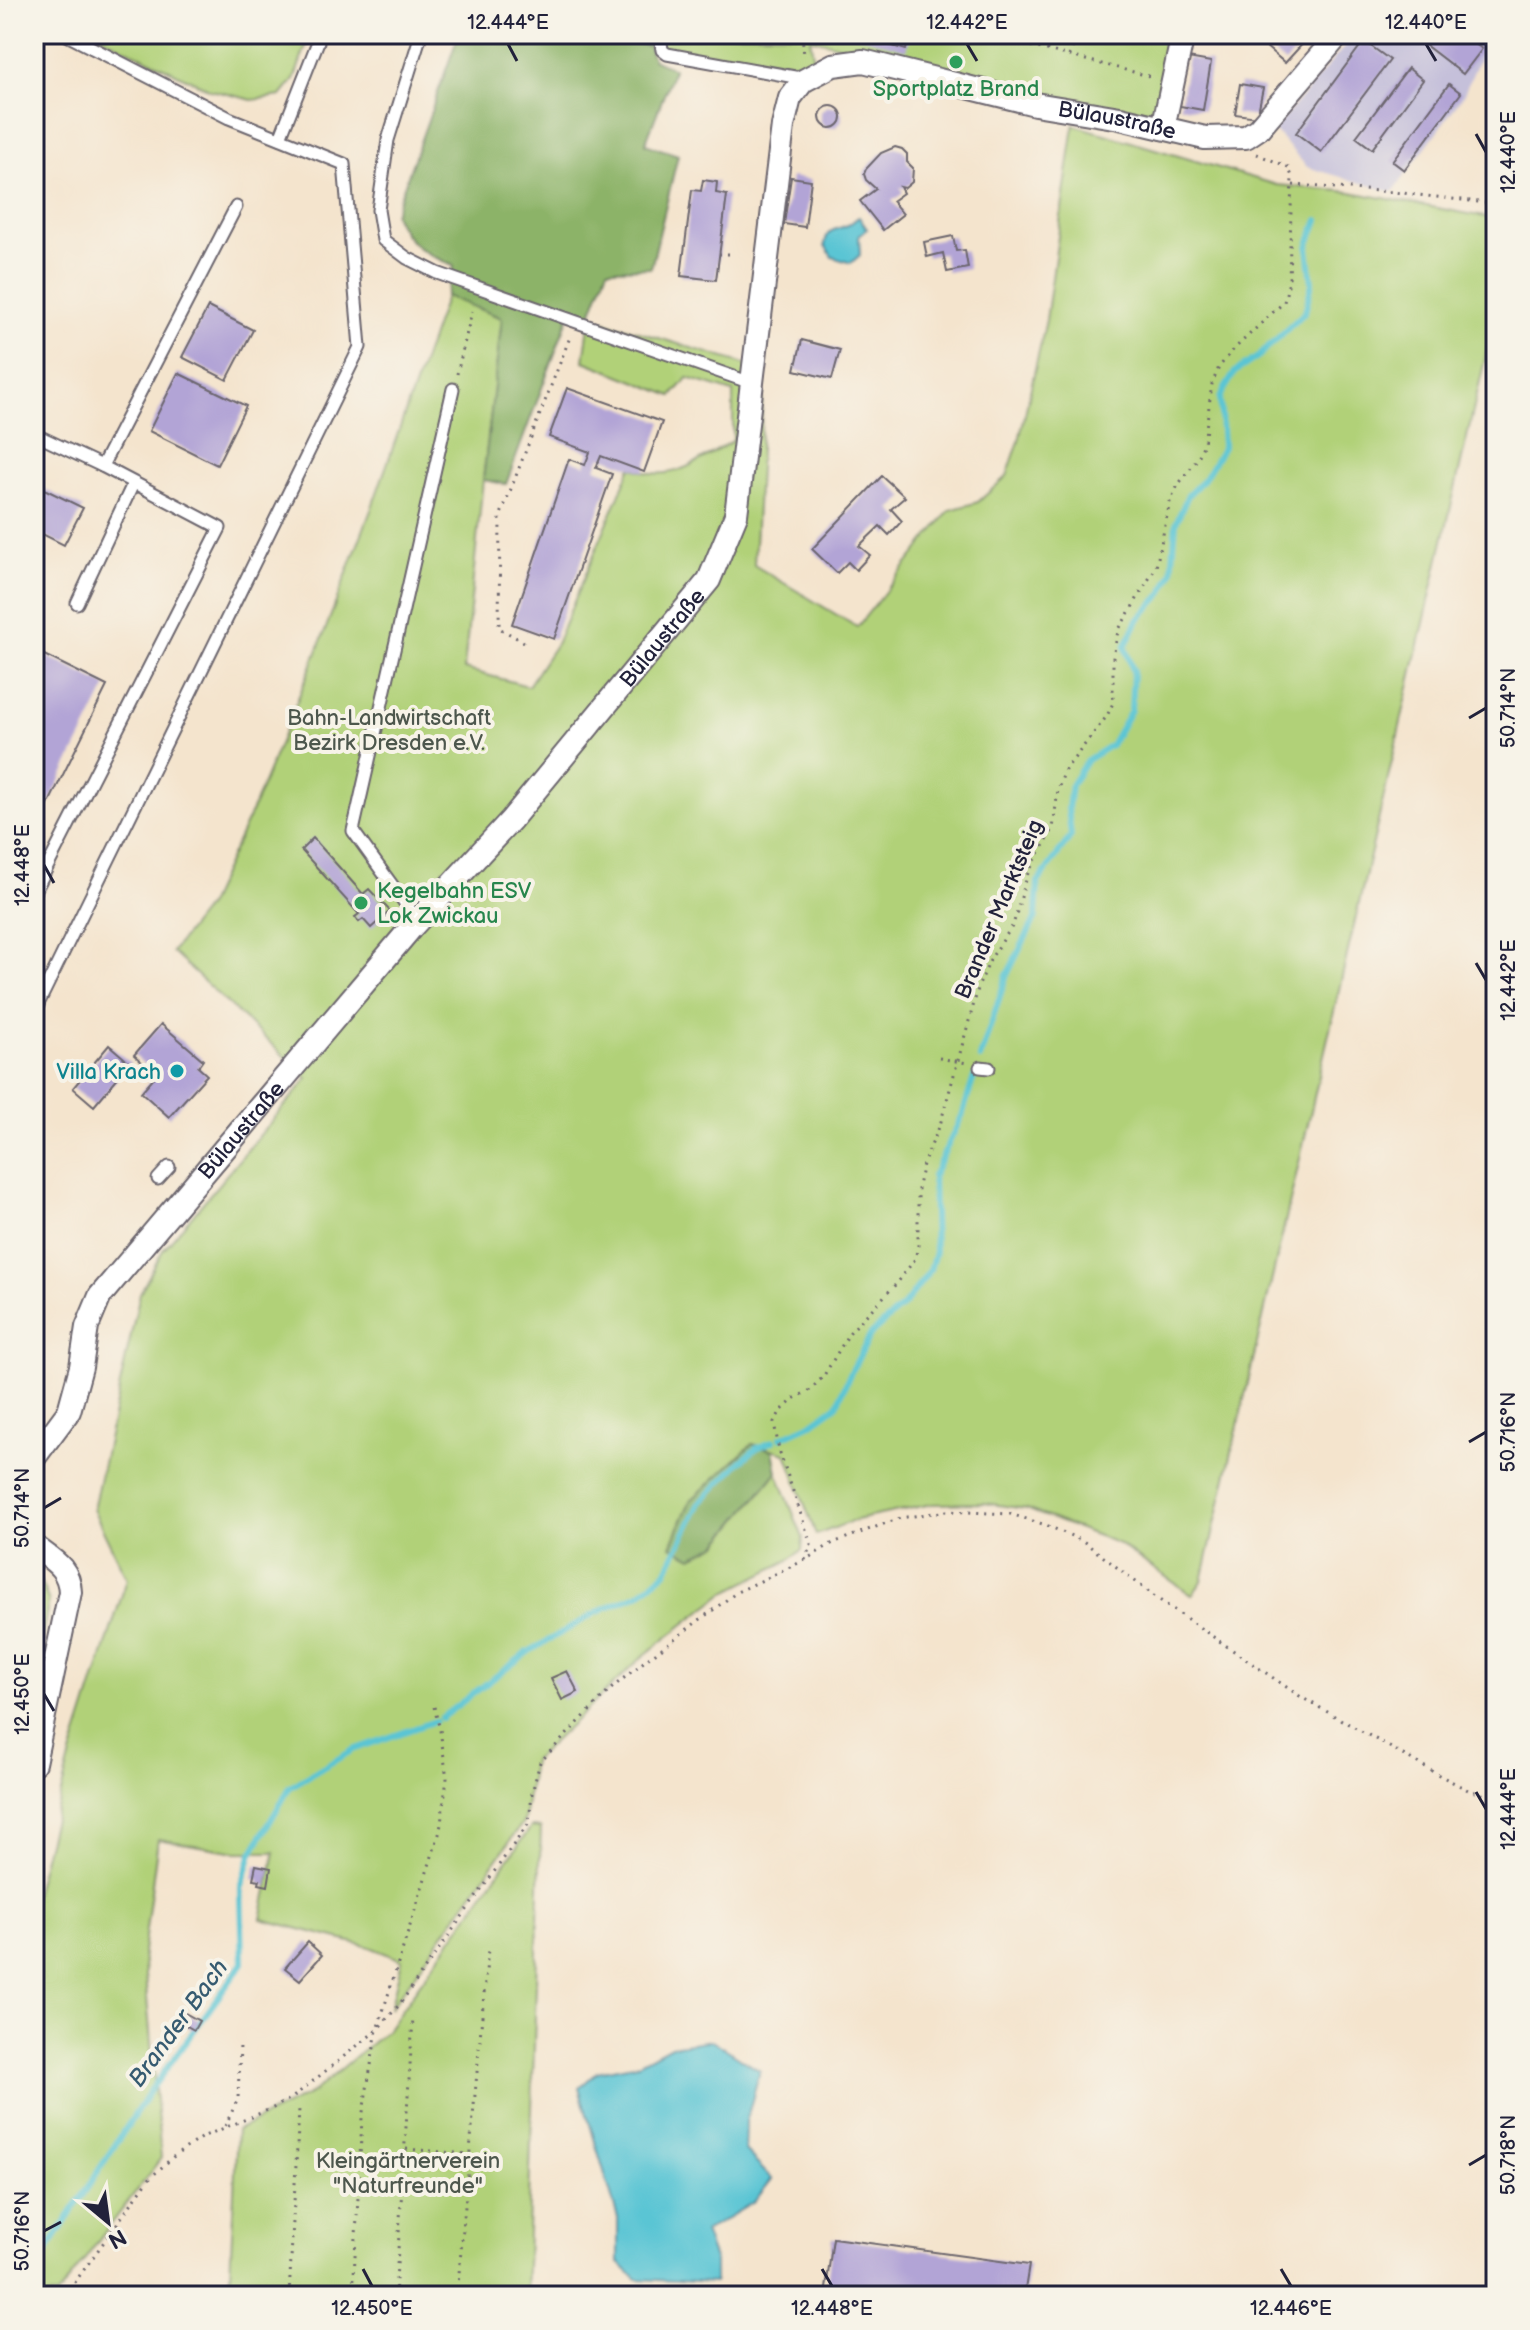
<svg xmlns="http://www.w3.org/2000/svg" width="1530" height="2330" font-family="'Balsamiq Sans',sans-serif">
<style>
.industrial{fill:#c5c0da}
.green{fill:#b1d178;stroke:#6a7a5a;stroke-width:2}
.forest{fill:#8cb368;stroke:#576a52;stroke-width:2}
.water{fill:#5ac5d4;stroke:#3e7488;stroke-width:2}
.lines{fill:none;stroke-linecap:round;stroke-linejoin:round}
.stream{stroke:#5ac5d4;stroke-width:6}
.building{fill:#b2a4d6}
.service-casing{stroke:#6c666e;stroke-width:15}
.minor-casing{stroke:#6c666e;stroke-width:26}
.path{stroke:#6c666e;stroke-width:3;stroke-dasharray:2 6;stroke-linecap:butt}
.service{stroke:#fff;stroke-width:11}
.minor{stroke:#fff;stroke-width:22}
.ticks{fill:none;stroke:#22223b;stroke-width:3}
.leisure-dot{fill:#2e9e5b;stroke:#f7f3e8;stroke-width:3}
.culture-dot{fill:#0f9aa8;stroke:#f7f3e8;stroke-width:3}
.labels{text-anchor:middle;stroke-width:8;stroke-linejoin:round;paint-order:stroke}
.leisure-label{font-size:22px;fill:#27864d;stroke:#f7f3e8}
.street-label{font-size:22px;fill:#22223b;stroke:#f7f3e8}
.park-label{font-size:22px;fill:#4d574d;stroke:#f7f3e8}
.culture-label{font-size:22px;fill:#0d838f;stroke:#f7f3e8;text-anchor:end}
.water-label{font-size:24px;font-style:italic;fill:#365b71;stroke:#f7f3e8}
.neatline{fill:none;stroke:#22223b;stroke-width:3}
.ticks-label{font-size:20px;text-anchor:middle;fill:#22223b}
</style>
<rect width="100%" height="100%" fill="#f7f3e8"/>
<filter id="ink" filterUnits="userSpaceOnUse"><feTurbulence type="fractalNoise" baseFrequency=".0125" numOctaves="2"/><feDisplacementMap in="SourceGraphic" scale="16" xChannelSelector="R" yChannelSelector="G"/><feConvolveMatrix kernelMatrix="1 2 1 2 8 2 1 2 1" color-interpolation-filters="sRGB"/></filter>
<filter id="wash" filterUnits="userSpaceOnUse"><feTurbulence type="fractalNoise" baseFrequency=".006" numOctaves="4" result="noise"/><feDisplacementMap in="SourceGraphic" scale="32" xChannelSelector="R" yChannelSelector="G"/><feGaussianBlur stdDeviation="1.8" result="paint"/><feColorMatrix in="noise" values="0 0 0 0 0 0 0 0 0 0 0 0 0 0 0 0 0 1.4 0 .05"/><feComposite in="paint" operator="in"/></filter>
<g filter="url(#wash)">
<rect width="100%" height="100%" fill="#f4e4cd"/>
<polygon class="industrial" points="1355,34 1490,34 1463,96 1393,192 1307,167 1274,130"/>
<g class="green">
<polygon points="95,34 310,34 294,80 281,96 252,100 211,90"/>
<polygon points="594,34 1173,34 1155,116 998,86 810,38 815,65 805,67 794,63 648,46"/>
<path d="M1074,125L1277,185L1351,192L1496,219V312L1202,1581L1192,1595L1117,1543L1026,1509L984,1503L932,1504L856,1520L816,1535L786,1453L752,1444L717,1545L777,1472L803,1538L802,1550L789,1560L724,1593L642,1657L533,1761L524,1821L390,2009L402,1960L370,1947L261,1919L275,1852H236L158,1839L143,1952L161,2158L57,2296H34V1895L71,1755L127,1579L93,1509L140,1293L163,1250L308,1078L172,952L208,905L253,808L315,657L371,510L446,296L502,318L483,480L464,669L528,686L557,642L631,467C672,486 698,460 733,441V392L688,378L672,396L584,361L590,317L764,370L754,565L857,627L950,510L978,502L1007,476L1019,441L1046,320Z"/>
<polygon points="34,1568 49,1601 34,1673"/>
<polygon points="531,1827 541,1828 526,2296 229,2296 237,2130 314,2092 387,2030"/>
</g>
<g class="forest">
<path d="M459,34H594L648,46L653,59L674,69L645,144L678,155L651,268L608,269L590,317L570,313L506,484L483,480L502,318L446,296L454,266C423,252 408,246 394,214Z"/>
<polygon points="752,1444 773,1450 777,1472 717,1545 692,1557 671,1546 690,1501"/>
</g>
<g class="water">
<path d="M859,217L867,229L859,236L860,255L851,263L832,257L825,245C827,227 835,231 848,225C852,223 855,219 859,217Z"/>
<polygon points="712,2040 760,2071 746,2122 745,2151 772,2179 754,2202 704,2232 715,2262 715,2283 637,2279 618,2262 618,2218 579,2088 597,2072 638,2064 671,2046"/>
</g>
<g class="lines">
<g class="stream">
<polyline points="980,1058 1006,977 1036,917 1038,882 1071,836 1068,808 1071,785 1087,760 1111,745 1131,710 1133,671 1125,647 1138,620 1162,594 1172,573 1176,523 1188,495 1204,479 1223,447 1220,397 1235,372 1259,356 1305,312 1312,283 1308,247 1318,220"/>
<polyline points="780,1438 809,1425 837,1405 849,1376 871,1334 905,1304 930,1270 935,1252 933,1176 962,1116 974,1077"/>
<polyline points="441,1718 528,1652 601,1610 639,1594 666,1572 700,1503 741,1461 757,1448 773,1441"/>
<polyline points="34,2277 51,2244 150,2091 243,1963 241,1888 252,1853 290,1787 353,1750 435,1721"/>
</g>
</g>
<g id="blocks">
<g class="building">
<polygon points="851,34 910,34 906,50"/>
<polygon points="1277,34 1297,34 1305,41 1285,63 1265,46"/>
<polygon points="1426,34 1462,34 1482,49 1463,74 1420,41"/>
<polygon points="1364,41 1390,60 1321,152 1296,133"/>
<polygon points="1188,58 1211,62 1203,110 1180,106"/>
<polygon points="1408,68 1423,80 1372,149 1356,137"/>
<polygon points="1240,84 1263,88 1257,117 1235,114"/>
<polygon points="1449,84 1461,93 1404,170 1392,161"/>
<circle cx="831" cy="117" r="11"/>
<polygon points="895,147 902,149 907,154 907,162 913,168 912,182 905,188 900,187 903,193 892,201 903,214 883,230 860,201 876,189 866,180 864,174 866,169 881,153"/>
<polygon points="791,177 811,180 805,227 784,224"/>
<polygon points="703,180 717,182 716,193 727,195 716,280 681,276 692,190 701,191"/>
<polygon points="953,236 956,251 965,250 968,268 947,272 943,253 927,257 924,242"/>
<polygon points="208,307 253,330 227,380 182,357"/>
<polygon points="802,340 840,350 832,379 795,370"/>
<polygon points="178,373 246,406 217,465 149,431"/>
<polygon points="567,388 662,422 644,472 601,456 596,468 612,474 554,639 512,624 569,459 585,465 590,452 549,437"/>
<polygon points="882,476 905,497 891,509 902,521 889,535 880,526 859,546 870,555 856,570 848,562 837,573 812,549"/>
<polygon points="34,484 83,508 64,545 34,530"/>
<polygon points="34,650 107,686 34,833"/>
<polygon points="313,838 363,894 369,889 390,911 371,928 363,919 359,922 355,917 359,914 301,850"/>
<polygon points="161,1024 203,1060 198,1067 207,1075 169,1117 141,1092 156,1075 134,1055"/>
<polygon points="109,1045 130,1063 94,1106 73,1088"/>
<polygon points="567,1671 578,1692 562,1700 551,1678"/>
<polygon points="256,1865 271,1868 268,1886 259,1884 260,1880 253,1879"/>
<polygon points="308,1942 322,1955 300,1980 285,1968"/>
<polygon points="185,2013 199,2021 194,2030 180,2022"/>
<polygon points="833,2238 1029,2265 1024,2296 825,2296"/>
</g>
</g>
</g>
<g filter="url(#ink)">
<use href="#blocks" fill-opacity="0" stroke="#6c666e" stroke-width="2"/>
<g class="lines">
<g class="service-casing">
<g id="service">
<polyline points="421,34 388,140 378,210 383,240 407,258 437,273 754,384"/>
<polyline points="660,34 662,50 667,54 806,79"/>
<polyline points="280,138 321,34"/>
<polyline points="34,434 102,466"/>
<polyline points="77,603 133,484"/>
<polyline points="34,893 220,528 102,466 236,207"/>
<polyline points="418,921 353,831 453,389"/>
<polyline points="34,1019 39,1002 360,347 344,164 229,118 65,34"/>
<polyline points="980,1067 989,1068"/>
<polyline points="158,1179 169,1167"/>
</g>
</g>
<g class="minor-casing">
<g id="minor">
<polyline points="1163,128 1183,34"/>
<path id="s1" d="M34,1458L69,1411L81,1367L87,1327L100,1296L411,928L511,820L709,580L736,515L783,126L790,98L803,81L833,65L863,61L1035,104L1120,118L1205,138L1246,137L1258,129L1339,34"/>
<path d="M34,1546C52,1560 69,1567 70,1592L34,1763"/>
</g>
</g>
<g class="path">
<path d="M168,34C189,45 212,43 234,34"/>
<polyline points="802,34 804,56"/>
<polyline points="1023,44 1153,77"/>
<polyline points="1069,56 1078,34"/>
<polyline points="1293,185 1393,192 1496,204"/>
<polyline points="719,254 732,254"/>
<polyline points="457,374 472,311"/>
<polyline points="524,642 499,628 500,517 570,337"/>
<polyline points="939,1058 967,1063"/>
<polyline points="805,1560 811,1544 779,1450 774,1422 781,1411 795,1398 809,1391 823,1377 850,1332 898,1282 915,1259 918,1246 918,1186 923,1164 940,1125 979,985 991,958 1013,925 1028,873 1053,829 1058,789 1065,770 1107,716 1113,703 1113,657 1118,631 1156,567 1170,502 1178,485 1198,458 1204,443 1212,384 1219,367 1234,349 1284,302 1289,281 1292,176 1288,167 1257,154"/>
<polyline points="225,2126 238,2099 240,2045"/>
<polyline points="406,2149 468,2154"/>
<polyline points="65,2296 149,2179 173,2157 202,2137 273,2108 293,2097 377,2030 399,2005 529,1823 532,1793 540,1762 613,1687 646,1660 737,1592 805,1560 833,1543 900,1518 947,1511 1010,1514 1046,1525 1083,1541 1158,1599 1301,1697 1439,1775 1468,1790 1496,1798"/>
<polyline points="289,2296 299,2109"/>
<polyline points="353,2296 362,2118 377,2030 440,1831 447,1778 440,1730 433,1703"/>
<polyline points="395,2296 413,2019"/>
<polyline points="457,2296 488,1949"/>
</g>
<use href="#service" class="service"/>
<use href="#minor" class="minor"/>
</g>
</g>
<path class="ticks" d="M508,44L517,61M967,44L977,61M1426,44L1436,61M1476,134L1486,152M1469,718L1486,708M44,865L54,883M1476,963L1486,980M1469,1442L1486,1432M44,1508L61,1498M44,1694L54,1711M1476,1792L1486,1809M1469,2165L1486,2155M44,2231L61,2222M363,2269L372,2286M822,2269L832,2286M1281,2269L1291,2286"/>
<g class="leisure-dot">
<circle cx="956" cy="62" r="8"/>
<circle cx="361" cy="903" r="8"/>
</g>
<circle class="culture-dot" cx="177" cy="1071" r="8"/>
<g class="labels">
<g class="leisure-label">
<text x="956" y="96">Sportplatz Brand</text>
<text x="377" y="898" text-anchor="start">Kegelbahn ESV<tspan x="377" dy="25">Lok Zwickau</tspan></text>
</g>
<g class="street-label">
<text dy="8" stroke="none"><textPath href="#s1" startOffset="1956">Bülaustraße</textPath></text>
<text dy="8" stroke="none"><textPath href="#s1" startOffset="1044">Bülaustraße</textPath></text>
<text transform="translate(998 909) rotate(-67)" y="8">Brander Marktsteig</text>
<text dy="8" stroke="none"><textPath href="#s1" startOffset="396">Bülaustraße</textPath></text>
</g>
<g class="park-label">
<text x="389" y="725">Bahn-Landwirtschaft<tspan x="389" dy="25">Bezirk Dresden e.V.</tspan></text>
<text x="408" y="2168">Kleingärtnerverein<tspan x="408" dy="25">"Naturfreunde"</tspan></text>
</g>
<g class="culture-label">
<text x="161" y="1079">Villa Krach</text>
</g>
<g class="water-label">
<text transform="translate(178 2023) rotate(-54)" y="8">Brander Bach</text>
</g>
</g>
<rect width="1530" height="2330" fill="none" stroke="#f7f3e8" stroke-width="88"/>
<g transform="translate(108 2222) rotate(151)" stroke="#f7f3e8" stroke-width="6" paint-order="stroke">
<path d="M0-6L14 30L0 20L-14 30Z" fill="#22223b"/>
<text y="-12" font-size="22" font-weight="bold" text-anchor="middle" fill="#22223b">N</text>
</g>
<rect x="44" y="44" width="1442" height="2242" class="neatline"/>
<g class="ticks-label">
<text x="508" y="29">12.444°E</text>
<text x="967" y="29">12.442°E</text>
<text x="1426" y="29">12.440°E</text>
<text transform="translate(1508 152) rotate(-90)" y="7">12.440°E</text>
<text transform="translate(1508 708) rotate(-90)" y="7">50.714°N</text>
<text transform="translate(22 865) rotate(-90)" y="7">12.448°E</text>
<text transform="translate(1508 980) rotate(-90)" y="7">12.442°E</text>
<text transform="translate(1508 1432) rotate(-90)" y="7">50.716°N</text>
<text transform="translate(22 1508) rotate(-90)" y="7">50.714°N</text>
<text transform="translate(22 1694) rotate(-90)" y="7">12.450°E</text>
<text transform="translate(1508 1809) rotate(-90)" y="7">12.444°E</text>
<text transform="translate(1508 2155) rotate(-90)" y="7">50.718°N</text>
<text transform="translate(22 2231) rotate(-90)" y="7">50.716°N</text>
<text x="372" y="2315">12.450°E</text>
<text x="832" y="2315">12.448°E</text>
<text x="1291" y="2315">12.446°E</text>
</g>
</svg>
